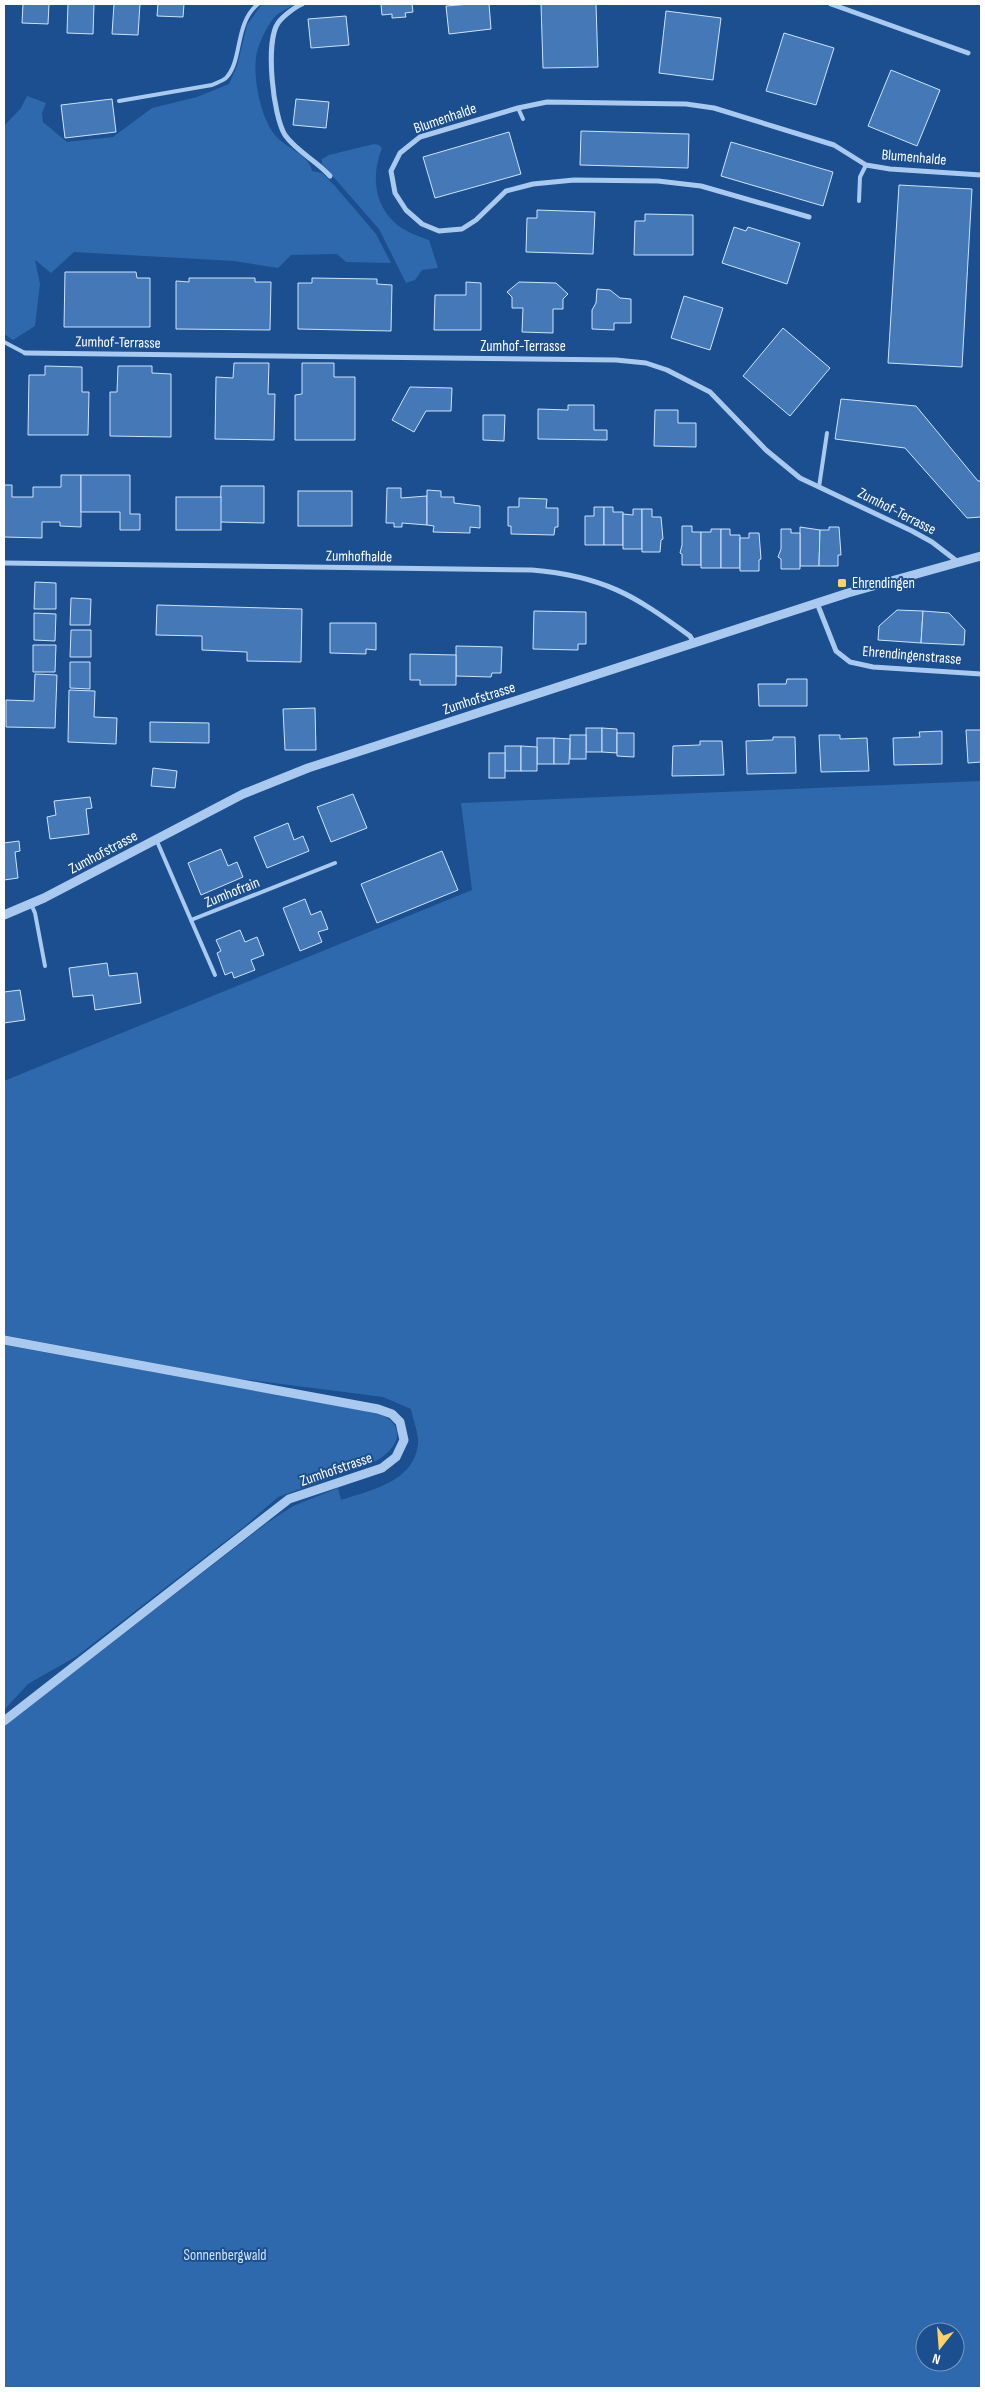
<svg xmlns="http://www.w3.org/2000/svg" width="985" height="2392" font-family="'Sofia Sans Condensed',sans-serif">
<style>
.green{fill:#2e69ad;fill-rule:evenodd}
.building{fill:#4478b7;stroke:#cfe3fa}
.lines{fill:none;stroke-linecap:round;stroke-linejoin:round}
.service{stroke:#a9c9ee;stroke-width:4}
.minor{stroke:#a9c9ee;stroke-width:5}
.tertiary{stroke:#a9c9ee;stroke-width:9}
.poi-dot{fill:#ffd166;stroke:#1b4f8f;stroke-width:2}
.labels{text-anchor:middle;stroke-width:4;stroke-linejoin:round;paint-order:stroke}
.street-label{font-size:15px;fill:#fff;stroke:#1b4f8f}
.poi-label{font-size:15px;fill:#fff;stroke:#1b4f8f;text-anchor:start}
.park-label{font-size:15px;fill:#cfe3fa;stroke:#1b4f8f}
</style>
<rect width="100%" height="100%" fill="#1b4f8f"/>
<g class="green">
<path d="M265,4H296C289,8 278,12 273,19C266,28 257,46 256,58C253,78 261,119 275,135C285,148 309,154 312,171L322,173L335,186L376,234L391,263L346,262L337,254L291,255L278,268L234,261L74,252L51,273L35,260L40,284L35,326L13,340L4,334V126L21,108L27,96L46,103L42,113L43,122L67,142L113,137L152,108L197,97L229,84L237,66L247,25L261,5Z"/>
<path d="M374,144L379,145L382,148C372,173 373,202 394,222C403,231 418,236 429,240L438,268L422,270L415,280L406,283L379,229L322,164V159L329,155Z"/>
<path d="M981,781V2388H4V1726L267,1523L293,1506L338,1488L341,1500C371,1490 414,1482 418,1444C419,1434 413,1420 411,1409L383,1397L234,1378L4,1335V1081L472,890L461,803ZM925,2332H955V2362H925Z"/>
<path d="M4,1345L376,1412C381,1415 389,1418 393,1423C406,1440 385,1457 372,1463L278,1497L245,1526L77,1656L28,1684L4,1710Z"/>
</g>
<g class="building">
<polygon points="23,4 49,4 48,24 22,23"/>
<polygon points="68,4 94,4 93,34 67,33"/>
<polygon points="114,4 140,4 138,35 112,34"/>
<polygon points="158,4 184,4 183,17 157,16"/>
<polygon points="381,4 412,4 413,12 405,13 406,17 392,18 392,14 382,15"/>
<polygon points="471,4 489,4 491,29 449,34 446,6"/>
<polygon points="541,4 596,4 598,67 543,68"/>
<polygon points="666,11 721,18 713,80 659,73"/>
<polygon points="346,16 349,45 311,48 308,19"/>
<polygon points="784,33 834,48 816,105 766,91"/>
<polygon points="891,70 940,90 917,146 868,126"/>
<polygon points="112,99 116,132 65,138 61,105"/>
<polygon points="296,99 329,102 326,128 293,125"/>
<polygon points="581,131 689,134 688,168 580,165"/>
<polygon points="509,132 521,174 435,198 423,157"/>
<polygon points="731,142 833,172 823,206 721,176"/>
<polygon points="899,185 972,189 962,367 888,363"/>
<polygon points="537,210 595,212 593,254 526,252 527,218 537,218"/>
<polygon points="645,214 693,215 693,255 634,255 635,221 645,221"/>
<polygon points="734,227 746,231 748,227 800,243 787,284 722,263"/>
<polygon points="65,272 136,272 137,278 150,278 150,327 64,327"/>
<polygon points="189,278 255,278 255,282 271,282 270,330 176,329 176,281 189,282"/>
<polygon points="312,278 377,279 377,284 392,285 391,331 298,329 298,283 312,283"/>
<polygon points="466,282 481,283 481,330 434,330 435,295 466,295"/>
<polygon points="519,282 556,283 568,294 563,299 563,309 553,309 553,333 522,332 523,308 512,308 512,297 507,292"/>
<polygon points="597,289 610,290 620,298 631,299 631,323 614,323 614,330 592,329 592,310 596,303"/>
<polygon points="684,296 723,308 710,350 671,338"/>
<polygon points="783,328 830,368 790,416 743,376"/>
<polygon points="234,363 269,363 268,394 275,394 274,440 215,439 216,377 233,378"/>
<polygon points="302,363 334,363 334,377 355,377 355,440 295,440 295,395 302,394"/>
<polygon points="45,366 82,367 82,392 89,392 88,435 28,435 29,375 45,375"/>
<polygon points="118,366 152,366 152,373 171,374 171,437 110,436 110,392 117,392"/>
<polygon points="410,387 452,388 451,411 426,411 414,432 392,420"/>
<polygon points="841,399 916,406 978,481 981,481 981,517 967,518 905,448 835,439"/>
<polygon points="568,405 594,405 594,430 607,430 607,440 538,439 538,409 568,410"/>
<polygon points="655,410 678,410 678,423 696,423 696,447 654,446"/>
<polygon points="483,415 505,415 504,441 483,440"/>
<polygon points="61,475 81,475 81,527 60,526 60,522 42,522 42,538 4,537 4,485 12,485 12,497 33,497 33,487 61,487"/>
<polygon points="81,475 130,475 130,514 140,514 140,530 120,530 120,512 81,512"/>
<polygon points="221,486 264,486 264,523 220,522"/>
<polygon points="387,488 401,488 401,498 427,496 427,525 402,523 402,527 394,527 394,523 386,523"/>
<polygon points="427,490 441,491 441,497 454,497 454,503 480,506 480,528 470,527 470,533 433,532 434,526 427,525"/>
<rect x="298" y="491" width="54" height="35"/>
<rect x="176" y="497" width="45" height="33"/>
<polygon points="519,498 547,499 546,508 558,508 558,527 555,527 554,535 511,534 511,526 508,526 508,507 519,507"/>
<polygon points="594,507 604,507 604,545 585,545 585,516 594,516"/>
<polygon points="604,507 613,507 613,512 623,512 623,545 604,545"/>
<polygon points="633,509 642,509 642,549 623,549 623,514 633,515"/>
<polygon points="642,509 652,509 652,517 661,517 663,539 661,540 660,552 642,552"/>
<polygon points="682,526 692,526 692,532 701,532 701,565 682,565 682,554 680,553 682,545"/>
<polygon points="800,527 820,530 819,566 800,566"/>
<polygon points="829,527 839,527 841,555 838,555 838,566 819,566 820,530 829,530"/>
<polygon points="711,529 721,529 721,568 701,568 701,532 711,532"/>
<polygon points="721,529 730,529 730,535 740,535 740,568 721,568"/>
<polygon points="781,529 791,529 791,533 800,533 800,569 781,569 781,559 778,557 781,549"/>
<polygon points="749,533 759,533 761,559 759,560 759,571 740,571 740,538 749,538"/>
<polygon points="35,582 56,583 56,609 34,609"/>
<polygon points="71,598 91,599 90,625 70,625"/>
<polygon points="157,605 302,609 301,662 247,661 247,652 202,650 202,636 156,635"/>
<polygon points="897,610 923,611 921,643 878,640 879,626"/>
<polygon points="534,611 586,612 586,644 578,644 578,650 533,649"/>
<polygon points="923,611 949,613 965,630 964,645 921,643"/>
<polygon points="34,613 56,614 55,641 34,640"/>
<polygon points="330,623 376,623 376,650 366,649 366,654 330,653"/>
<polygon points="71,630 91,630 91,657 70,657"/>
<polygon points="33,645 56,645 55,672 33,672"/>
<polygon points="456,646 502,647 501,673 492,673 491,677 456,676"/>
<polygon points="410,654 456,655 456,685 420,685 420,680 410,680"/>
<polygon points="70,662 90,662 90,689 70,688"/>
<polygon points="35,674 57,675 55,728 6,727 6,700 34,701"/>
<polygon points="787,679 807,679 807,706 759,706 758,684 786,684"/>
<polygon points="69,690 95,691 94,717 117,718 116,744 68,742"/>
<polygon points="315,708 316,750 285,750 283,709"/>
<polygon points="150,722 209,723 209,743 150,742"/>
<rect x="586" y="728" width="16" height="24"/>
<polygon points="602,728 617,729 617,753 602,752"/>
<polygon points="966,730 981,730 981,762 968,763"/>
<polygon points="942,731 942,764 894,765 893,738 920,737 919,732"/>
<polygon points="617,733 634,733 634,757 617,756"/>
<rect x="570" y="735" width="16" height="24"/>
<polygon points="819,735 840,735 840,739 867,738 869,771 821,772"/>
<polygon points="773,737 795,737 796,773 747,774 746,741 773,740"/>
<rect x="537" y="738" width="17" height="26"/>
<polygon points="554,738 570,739 569,764 554,764"/>
<polygon points="700,741 722,741 724,775 672,776 673,746 700,745"/>
<rect x="505" y="746" width="16" height="25"/>
<polygon points="521,746 537,747 537,771 521,771"/>
<rect x="489" y="753" width="16" height="25"/>
<polygon points="153,768 177,771 175,788 151,786"/>
<polygon points="353,794 367,828 331,842 317,807"/>
<polygon points="90,797 92,808 86,809 89,834 50,839 47,817 56,815 54,801"/>
<polygon points="288,823 294,840 303,836 309,851 267,868 254,837"/>
<polygon points="19,841 20,851 15,852 18,878 4,880 4,843"/>
<polygon points="221,849 228,866 237,862 243,877 201,895 188,863"/>
<polygon points="442,851 458,890 377,923 361,884"/>
<polygon points="305,899 311,915 321,911 328,929 318,932 322,942 300,951 283,908"/>
<polygon points="240,930 245,942 257,937 264,955 251,960 255,970 234,978 232,972 225,975 217,953 221,951 216,940"/>
<polygon points="107,963 109,976 137,973 141,1003 95,1010 93,995 73,997 69,968"/>
<polygon points="20,990 25,1020 4,1023 4,992"/>
</g>
<g class="lines">
<g class="service">
<path d="M119,101L212,85C216,83 222,81 226,78C243,60 234,24 258,4"/>
<polyline points="518,108 523,119"/>
<polyline points="859,201 860,177 866,165"/>
<polyline points="4,342 25,353"/>
<polyline points="819,487 827,433"/>
<polyline points="156,839 191,920 335,863"/>
<polyline points="31,904 35,913 45,966"/>
<polyline points="191,920 215,975"/>
</g>
<g class="minor">
<path d="M302,4C295,7 283,16 278,23C265,42 273,116 285,135C297,152 316,160 330,176"/>
<polyline points="831,4 968,53"/>
<polyline points="809,217 701,186 658,181 574,180 533,184 506,191 476,220 462,229 439,231 422,224 406,210 395,193 391,171 400,153 420,137 518,108 547,102 686,104 714,108 834,145 866,165 890,169 981,175"/>
<polyline points="25,353 616,360 646,363 667,370 710,392 766,450 800,478 912,531 932,542 958,562"/>
<path d="M4,563L532,570C603,576 634,595 690,636L694,643"/>
<polyline points="817,603 836,651 850,662 873,667 981,674"/>
</g>
<g class="tertiary">
<polyline points="4,915 44,898 243,794 308,768 848,593 981,556"/>
<polyline points="4,1340 378,1409 392,1414 400,1422 404,1440 396,1457 382,1468 289,1499 4,1721"/>
</g>
</g>
<rect class="poi-dot" x="837" y="578" width="10" height="10" rx="2.5"/>
<g class="labels">
<g class="street-label">
<text transform="translate(445 118) rotate(-19)" y="5">Blumenhalde</text>
<text transform="translate(914 157) rotate(5)" y="5">Blumenhalde</text>
<text transform="translate(118 342) rotate(1)" y="5">Zumhof-Terrasse</text>
<text x="523" y="351">Zumhof-Terrasse</text>
<text transform="translate(897 511) rotate(27)" y="5">Zumhof-Terrasse</text>
<text transform="translate(359 556) rotate(1)" y="5">Zumhofhalde</text>
<text transform="translate(912 655) rotate(5)" y="5">Ehrendingenstrasse</text>
<text transform="translate(479 698) rotate(-18)" y="5">Zumhofstrasse</text>
<text transform="translate(103 852) rotate(-28)" y="5">Zumhofstrasse</text>
<text transform="translate(232 892) rotate(-22)" y="5">Zumhofrain</text>
<text transform="translate(336 1469) rotate(-19)" y="5">Zumhofstrasse</text>
</g>
<g class="poi-label">
<text x="852" y="588">Ehrendingen</text>
</g>
<g class="park-label">
<text x="225" y="2260">Sonnenbergwald</text>
</g>
</g>
<rect width="985" height="2392" fill="none" stroke="#ffffff" stroke-width="10"/>
<g transform="translate(940 2347) rotate(197)"><circle r="24" fill="#1b4f8f" stroke="#7695bc"/>
<path d="M0-4L9 19L0 12L-9 19Z" fill="#ffd166"/>
<text y="-8" font-size="14" font-weight="bold" text-anchor="middle" fill="#ffffff">N</text>
</g>
</svg>
